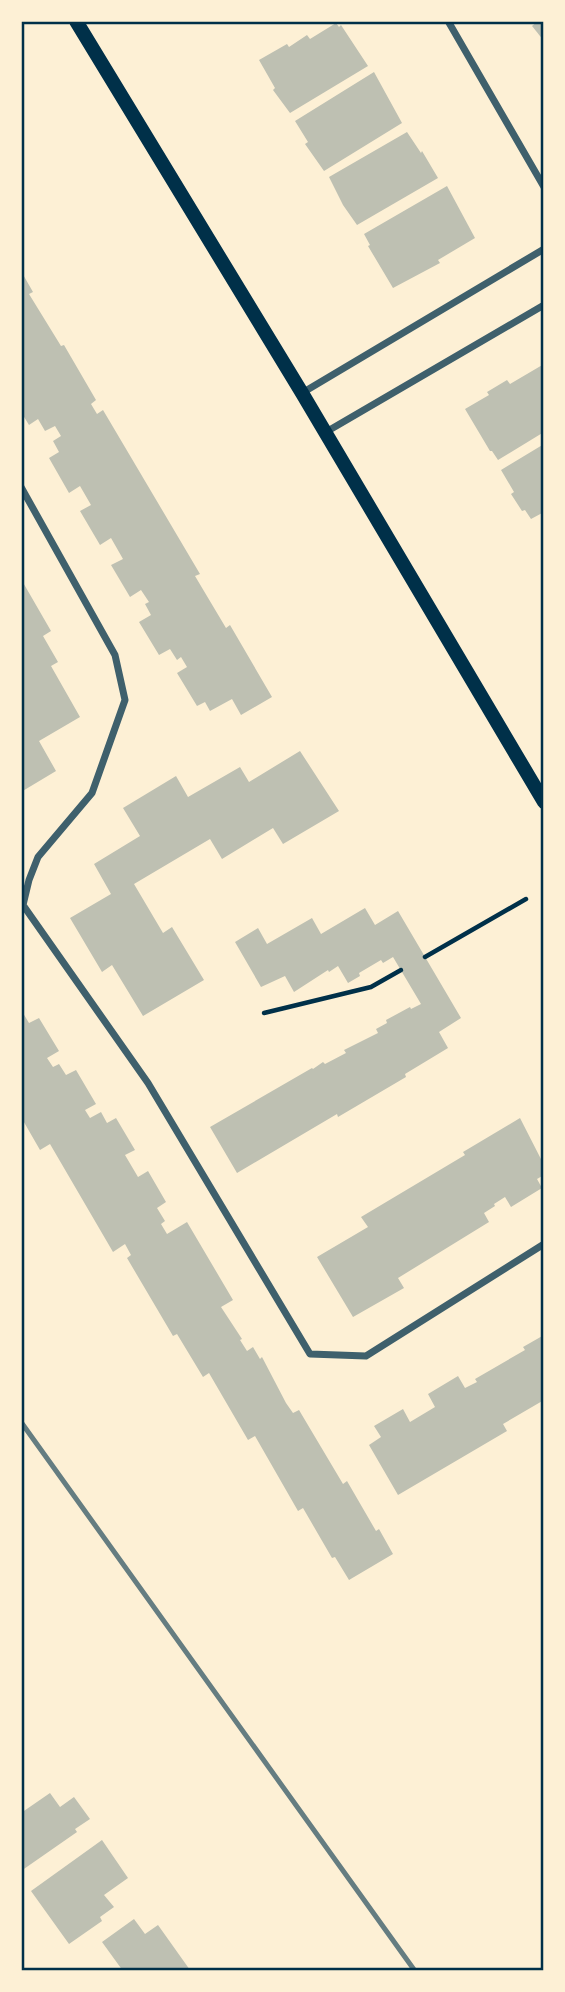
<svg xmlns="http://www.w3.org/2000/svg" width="565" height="1992" font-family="Roboto,sans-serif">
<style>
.building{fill:#bec0b2}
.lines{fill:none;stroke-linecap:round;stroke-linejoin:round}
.path{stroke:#003049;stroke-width:4.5}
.minor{stroke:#3f606c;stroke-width:7}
.secondary{stroke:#003049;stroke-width:14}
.rail{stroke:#657d81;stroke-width:5}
.neatline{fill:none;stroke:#003049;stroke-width:2.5}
</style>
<rect width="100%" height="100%" fill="#fdf0d5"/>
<g class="building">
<polygon points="538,21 544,21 544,41 532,26"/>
<polygon points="336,23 339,27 341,25 368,66 290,113 273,90 275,88 259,60 287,44 289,47 307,35 310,39"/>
<polygon points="374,72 402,123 324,171 305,144 308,142 295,121"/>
<polygon points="407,132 421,153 422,151 438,178 357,225 343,205 329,177"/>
<polygon points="447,186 475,238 438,260 440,263 393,288 368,246 370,245 364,234"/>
<polygon points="21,271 33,292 29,294 61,346 64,345 96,400 91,404 97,414 103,410 200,574 195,576 226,628 230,625 272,697 241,715 232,699 210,711 205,702 197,706 177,673 187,667 181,657 177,660 170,649 159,655 139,622 151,615 145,604 149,602 141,590 130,597 111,565 123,559 111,538 100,545 80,511 91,505 80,486 69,493 49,458 59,452 53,441 61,436 55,426 45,431 38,419 29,425 21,412"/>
<polygon points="544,364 544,432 498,460 492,451 490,451 465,409 489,395 487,392 507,380 510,384"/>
<polygon points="544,444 544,512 531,519 525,510 522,511 511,494 514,492 501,470"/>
<polygon points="21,579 51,631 43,636 58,662 51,666 80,717 39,741 56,771 21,792"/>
<polygon points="300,751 339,811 283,844 273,828 222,859 210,839 134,884 163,933 172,927 204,980 143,1016 112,965 102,972 70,918 111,894 94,864 140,836 123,808 176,776 188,797 240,767 249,782"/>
<polygon points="365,908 375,925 398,911 461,1018 439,1032 448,1048 405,1074 406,1077 338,1117 337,1114 237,1173 210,1127 312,1068 313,1069 323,1062 325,1064 346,1053 344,1050 378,1033 376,1029 387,1023 386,1020 410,1007 411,1009 421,1004 393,957 383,963 381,960 359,973 360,976 348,983 338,966 329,972 328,970 294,992 285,976 261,987 235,942 258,928 267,944 312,918 321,934"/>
<polygon points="23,1013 29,1023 39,1018 59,1051 47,1058 53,1067 59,1064 66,1075 76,1070 96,1104 85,1110 90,1118 101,1112 107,1123 116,1118 135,1150 125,1155 138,1177 148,1171 166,1202 157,1208 165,1221 161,1224 167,1234 187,1222 233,1300 221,1307 242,1339 240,1340 247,1351 253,1347 260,1359 262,1357 286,1403 293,1413 299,1410 343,1484 347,1481 376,1531 379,1529 393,1554 349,1580 335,1557 332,1558 303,1508 298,1511 255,1436 248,1440 209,1373 203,1377 177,1334 173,1336 127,1258 131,1255 125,1244 113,1252 50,1144 40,1150 21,1117 21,1014"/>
<polygon points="520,1118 544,1165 544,1175 537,1179 542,1188 511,1207 505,1197 494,1204 495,1206 484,1213 489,1222 398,1278 404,1288 353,1317 317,1257 368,1227 361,1217 465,1155 463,1152"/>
<polygon points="544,1335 544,1400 503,1424 507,1431 398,1495 369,1445 381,1437 374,1426 403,1409 410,1422 435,1407 428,1394 458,1376 465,1388 477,1382 475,1379 525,1350 523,1347"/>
<polygon points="50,1793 60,1807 74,1797 90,1819 75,1829 77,1832 21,1871 21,1813"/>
<polygon points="102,1840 128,1878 104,1895 114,1907 100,1917 102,1921 69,1944 31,1891"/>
<polygon points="134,1919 145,1934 158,1925 190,1970 123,1971 102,1942"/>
</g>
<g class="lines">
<g class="path">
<polyline points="425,957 526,899"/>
<polyline points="264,1013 371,987 401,970"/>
</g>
<g class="minor">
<polyline points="448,21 544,187"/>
<polyline points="302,393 544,249"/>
<polyline points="326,432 544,305"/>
<polyline points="21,487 115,655 125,700 92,793 38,857 29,880 23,905 148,1083 310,1354 366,1356 544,1244"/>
</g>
<polyline class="secondary" points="76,21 302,393 544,802"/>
<polyline class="rail" points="21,1422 415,1971"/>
</g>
<rect width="565" height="1992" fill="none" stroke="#fdf0d5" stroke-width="46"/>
<rect x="23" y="23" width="519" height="1946" class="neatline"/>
</svg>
